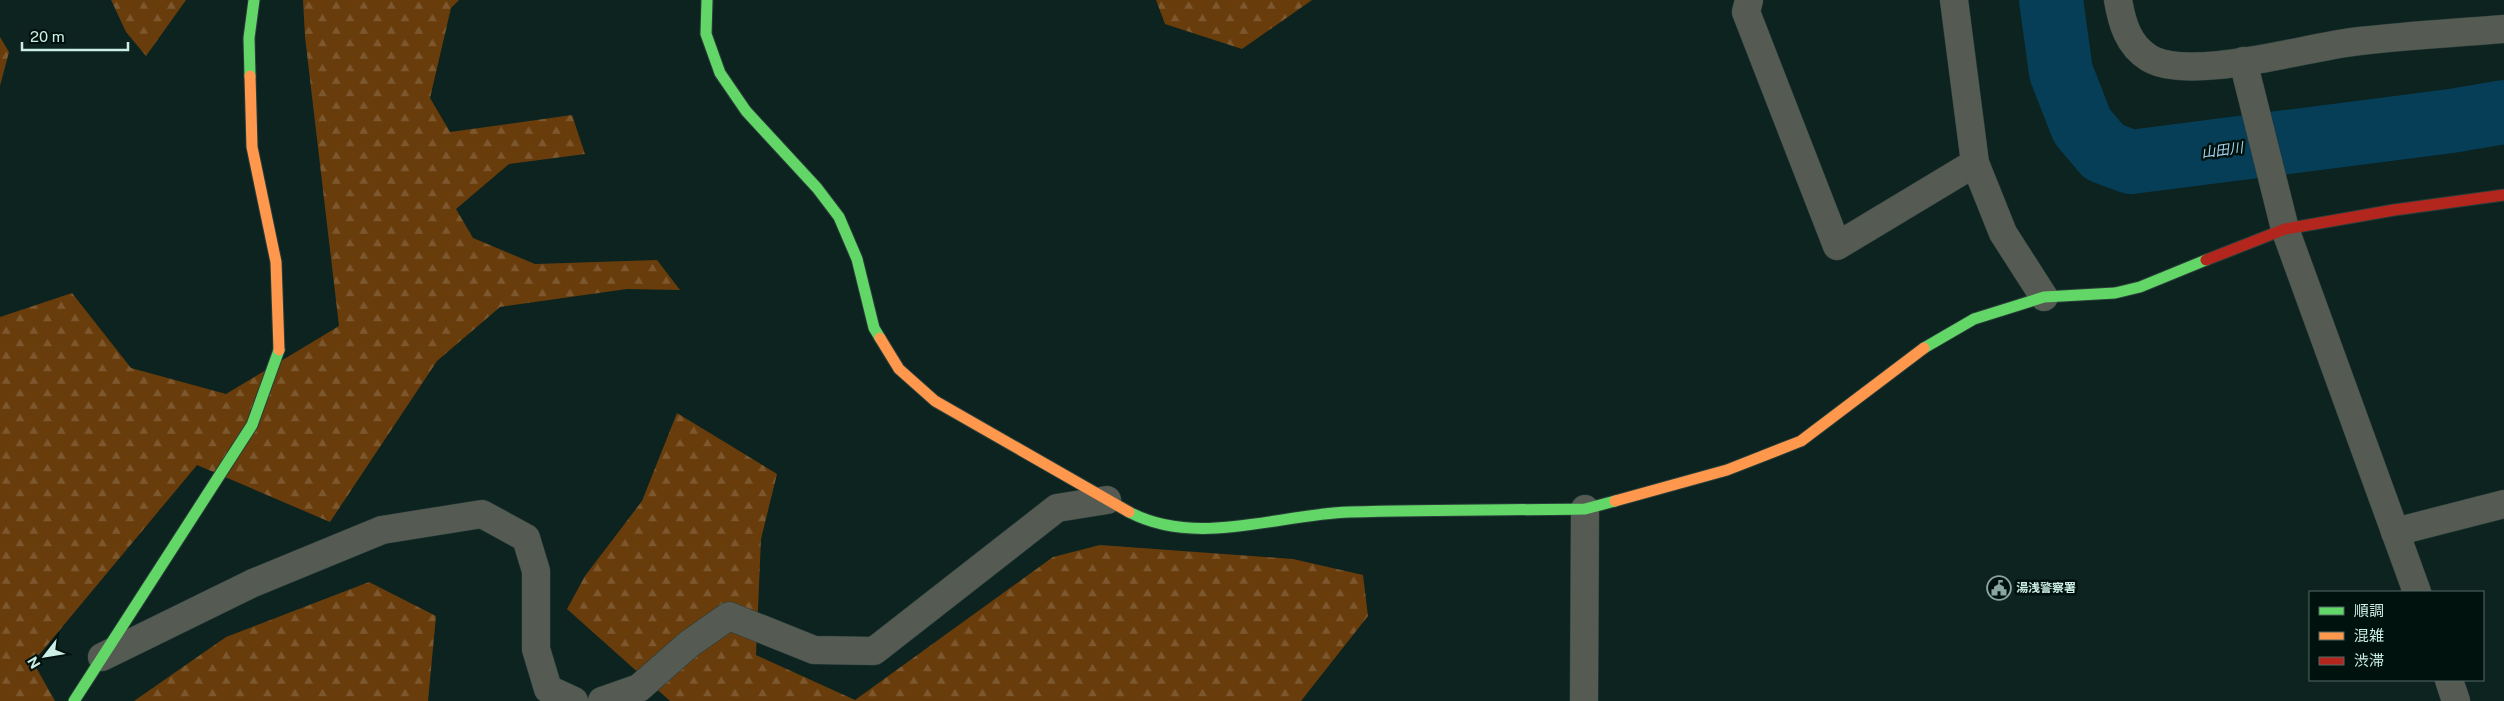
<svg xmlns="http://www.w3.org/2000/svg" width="2504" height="701" font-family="'Public Sans','Noto Sans JP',sans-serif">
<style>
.forest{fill:url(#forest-firs)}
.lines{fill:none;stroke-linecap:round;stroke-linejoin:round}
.river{stroke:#063e58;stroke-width:64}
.street-casing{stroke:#293e39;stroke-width:29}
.fast-casing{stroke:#293e39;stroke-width:13}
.slow-casing{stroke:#293e39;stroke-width:13}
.jam-casing{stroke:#293e39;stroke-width:13}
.street{stroke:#555a53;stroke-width:28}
.fast{stroke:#63d668;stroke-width:11}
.slow{stroke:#ff974d;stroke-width:11}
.jam{stroke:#b3261e;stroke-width:11}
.labels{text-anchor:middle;stroke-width:5;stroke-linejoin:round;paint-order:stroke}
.poi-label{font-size:12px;font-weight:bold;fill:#cceee5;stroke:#00120e;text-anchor:start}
.water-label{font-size:14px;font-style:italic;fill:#a7d3f0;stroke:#00120e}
</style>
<defs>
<pattern id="forest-firs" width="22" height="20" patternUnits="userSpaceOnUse" patternTransform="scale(1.25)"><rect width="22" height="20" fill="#693c0b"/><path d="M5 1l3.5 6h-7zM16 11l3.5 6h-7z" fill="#7d582e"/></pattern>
</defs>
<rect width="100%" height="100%" fill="#0c231f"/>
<g class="forest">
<polygon points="111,0 186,0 146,56 126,32"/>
<polygon points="303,0 459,0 451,8 430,98 450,132 572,115 585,154 509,164 456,209 473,238 535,264 657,260 680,290 627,289 500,307 437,361 330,522 197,465 33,662 55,701 0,701 0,317 72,293 131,368 226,394 339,326 305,37"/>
<polygon points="1156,0 1312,0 1242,49 1165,24"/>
<polygon points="0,37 9,52 0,86"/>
<polygon points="677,413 777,474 761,539 756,655 855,700 1053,557 1100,545 1293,559 1363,575 1368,616 1301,701 670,701 567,609 585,576 642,501"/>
<polygon points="369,582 436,616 428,701 134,701 226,637"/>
</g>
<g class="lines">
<polyline class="river" points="2051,0 2061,72 2082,126 2104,152 2131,162 2451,121 2504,112"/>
<g class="street-casing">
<g id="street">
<polyline points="1749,0 1746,12 1837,246 1975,163"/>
<polyline points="1954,0 1975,163 2003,233 2044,297"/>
<path d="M2118,0C2122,23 2128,45 2149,58C2189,82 2304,48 2352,42C2402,36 2453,33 2504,29"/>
<polyline points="2243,61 2285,229 2417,592"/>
<polyline points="2395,532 2504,504"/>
<polyline points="102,657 253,583 382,530 482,514 526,538 536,571 536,649 548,689 574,701"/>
<polyline points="2449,680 2456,701"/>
<polyline points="602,701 639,688 689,644 729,616 814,650 874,651 1057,508 1107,500"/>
<polyline points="1584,701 1585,509"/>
</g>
</g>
<g class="fast-casing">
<g id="fast">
<polyline points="707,0 706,34 720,73 746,111 817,188 839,217 857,259 874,328 880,338"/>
<polyline points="250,76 249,38 254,0"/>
<polyline points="1924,348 1974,319 2044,297 2115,293 2140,287 2206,260"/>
<path d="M1129,512C1197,548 1278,514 1350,512C1428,510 1507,510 1585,509L1615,501"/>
<polyline points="74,701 252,425 279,350"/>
</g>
</g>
<g class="slow-casing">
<g id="slow">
<polyline points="250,76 252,147 276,262 279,350"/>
<polyline points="880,338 899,369 935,401 1129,512"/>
<polyline points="1615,501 1727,470 1801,441 1924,348"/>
</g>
</g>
<g class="jam-casing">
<polyline id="jam" points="2206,260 2285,229 2394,210 2504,195"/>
</g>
<use href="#street" class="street"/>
<use href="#fast" class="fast"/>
<use href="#slow" class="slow"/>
<use href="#jam" class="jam"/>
</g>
<defs>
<g id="civic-ring" transform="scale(1.25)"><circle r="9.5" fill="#00120e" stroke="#89a7a0" stroke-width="1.5"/><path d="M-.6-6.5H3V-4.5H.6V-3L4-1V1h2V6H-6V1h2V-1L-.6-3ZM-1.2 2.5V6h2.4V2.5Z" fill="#89a7a0"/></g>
</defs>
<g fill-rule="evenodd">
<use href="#civic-ring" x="1999" y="588"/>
</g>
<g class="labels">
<g class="poi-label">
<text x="2016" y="592">湯浅警察署</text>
</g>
<g class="water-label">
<text transform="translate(2222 150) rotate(-8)" y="5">山田川</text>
</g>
</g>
<rect x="2309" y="591" width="175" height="90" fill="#00120e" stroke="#526a64"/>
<rect x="2319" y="607" width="25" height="8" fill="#63d668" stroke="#526a64"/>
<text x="2354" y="616" font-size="15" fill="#cceee5">順調</text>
<rect x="2319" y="632" width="25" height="8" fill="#ff974d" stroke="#526a64"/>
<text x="2354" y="641" font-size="15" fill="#cceee5">混雑</text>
<rect x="2319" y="657" width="25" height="8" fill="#b3261e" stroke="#526a64"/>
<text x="2354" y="666" font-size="15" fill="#cceee5">渋滞</text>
<g transform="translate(45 656) rotate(239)" stroke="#00120e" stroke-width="4" paint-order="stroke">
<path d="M0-4L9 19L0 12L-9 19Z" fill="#cceee5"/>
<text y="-8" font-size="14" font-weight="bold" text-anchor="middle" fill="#cceee5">N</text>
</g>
<path d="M22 42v8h106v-8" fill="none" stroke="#cceee5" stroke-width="2.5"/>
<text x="30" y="42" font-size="15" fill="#cceee5" stroke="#00120e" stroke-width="4" paint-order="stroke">20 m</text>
</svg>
